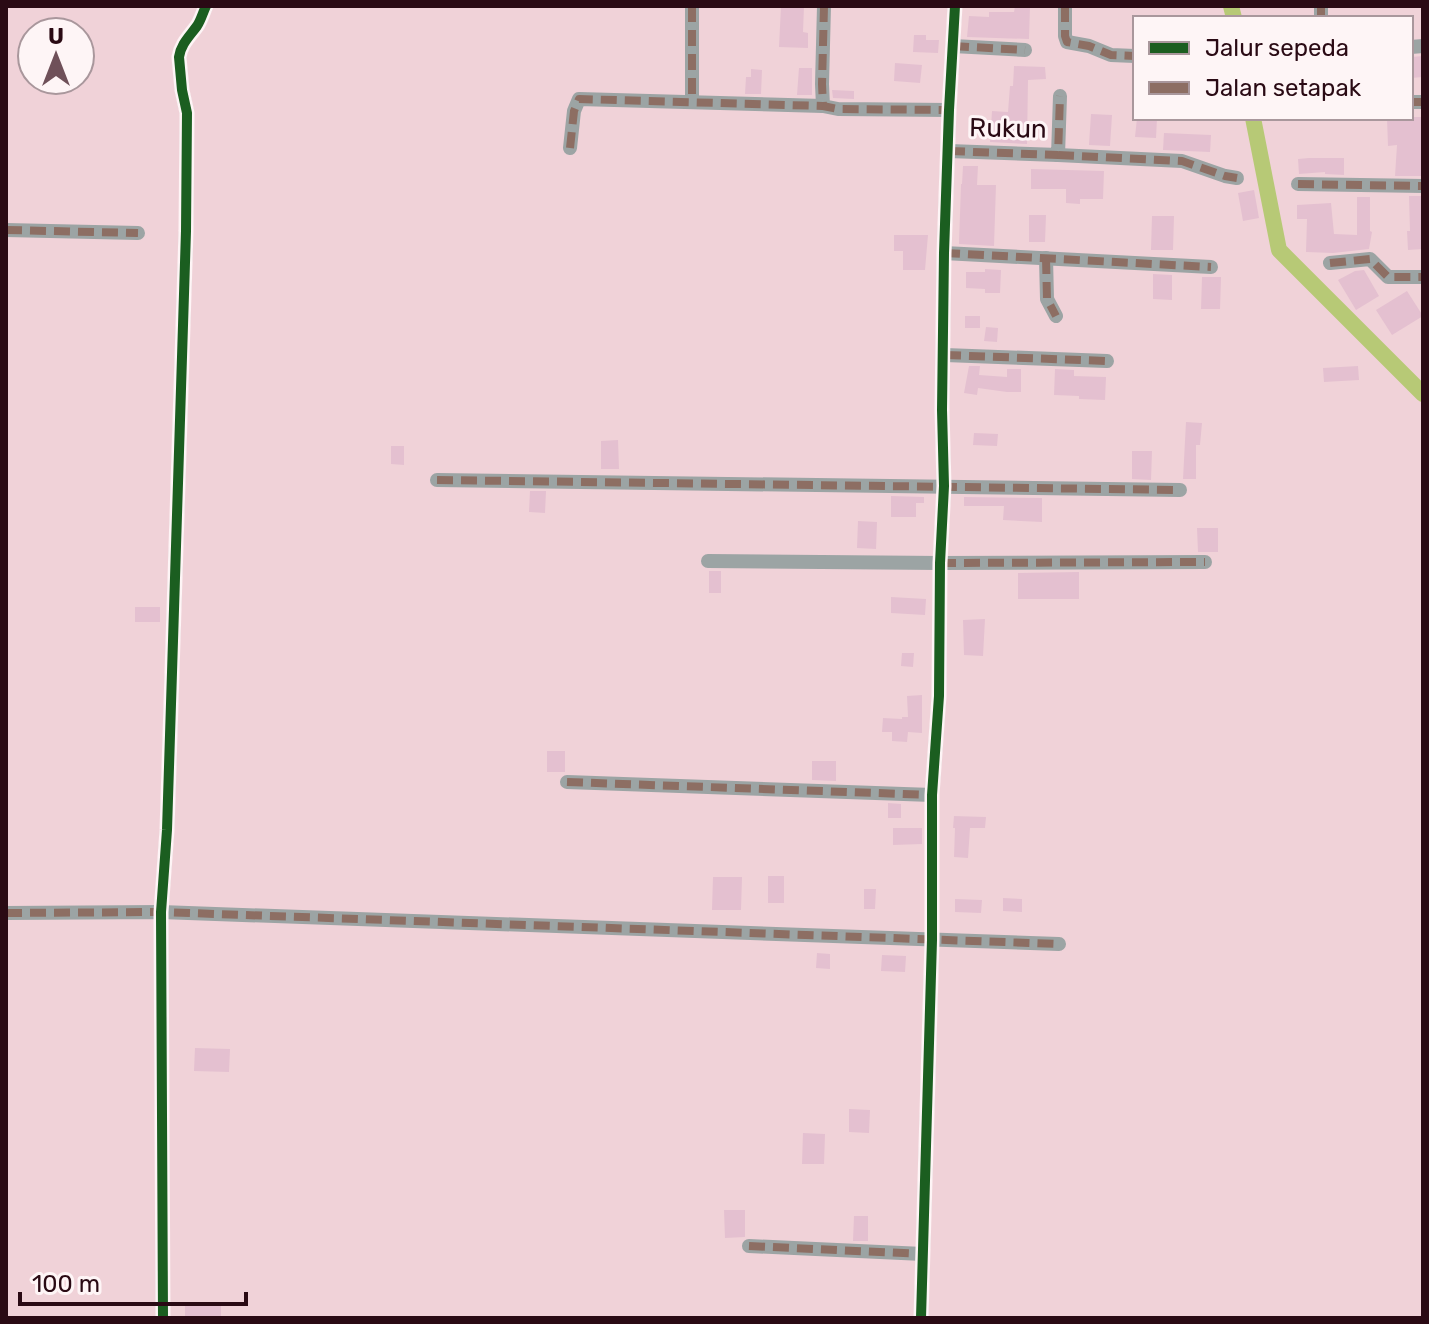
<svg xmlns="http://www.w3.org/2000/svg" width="1429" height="1324" font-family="Rubik,sans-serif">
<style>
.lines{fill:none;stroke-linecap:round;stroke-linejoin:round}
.canal{stroke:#b7c976;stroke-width:16}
.building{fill:#e4c0d0}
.street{stroke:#9ca4a4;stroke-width:14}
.quiet{stroke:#8d6e63;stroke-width:8;stroke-dasharray:16 8;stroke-linecap:butt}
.cycleway-casing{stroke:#fef5f6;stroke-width:15}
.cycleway{stroke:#1b5e20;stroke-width:10}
.labels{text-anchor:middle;stroke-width:6;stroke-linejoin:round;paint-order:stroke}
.street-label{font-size:26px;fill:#2a0a14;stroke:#fef5f6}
</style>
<rect width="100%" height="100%" fill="#f0d2d8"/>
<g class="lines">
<g class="canal">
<polyline points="1231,6 1234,18"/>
<polyline points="1253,118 1279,250 1423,394"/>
</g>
</g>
<g class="building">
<polygon points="781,6 804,6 803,32 808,33 808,48 779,47"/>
<polygon points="1015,6 1030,6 1029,39 967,37 969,16 989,17 989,12 1014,12"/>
<polygon points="914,35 926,35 926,40 939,40 938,53 913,52"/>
<polygon points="1423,56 1423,77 1411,78 1411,57"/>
<polygon points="895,63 922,65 920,83 894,81"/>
<polygon points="1014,66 1045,67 1046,79 1028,80 1027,144 990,142 992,111 1008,112 1010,86 1013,86"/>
<polygon points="799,68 812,68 812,95 797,95"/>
<polygon points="751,69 762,70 761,94 745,94 746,77 751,77"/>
<polygon points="832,90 854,91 854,99 833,98"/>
<polygon points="1091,114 1112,115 1110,146 1089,145"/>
<polygon points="1411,117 1423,117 1423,176 1395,176 1397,145 1388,146 1387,118"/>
<polygon points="1137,118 1157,118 1156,138 1135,137"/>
<polygon points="1164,133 1211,135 1210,152 1163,150"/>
<polygon points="1309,158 1344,158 1344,175 1325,174 1325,172 1299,174 1298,159"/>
<polygon points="963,166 978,166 977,185 996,185 994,246 959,244 961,184 962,184"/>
<polygon points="1031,169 1104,171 1103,199 1080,199 1080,204 1066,203 1066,189 1031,189"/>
<polygon points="1254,190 1259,218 1243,221 1238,193"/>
<polygon points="1409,196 1423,196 1423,249 1408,250 1407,231 1410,231"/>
<polygon points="1357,197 1370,197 1370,231 1372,232 1369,249 1333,253 1306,252 1307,219 1297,219 1297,205 1331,203 1334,234 1357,235"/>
<polygon points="1029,215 1046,215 1045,242 1029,242"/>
<polygon points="1152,216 1174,216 1173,250 1151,250"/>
<polygon points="894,235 928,235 925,270 903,270 903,251 894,251"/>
<polygon points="985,269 1001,270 1000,293 985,293 985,289 966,288 966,272 985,272"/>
<polygon points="1364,270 1379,296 1356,310 1338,280 1355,271"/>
<polygon points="1153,274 1172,275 1172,300 1153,299"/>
<polygon points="1202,277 1221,277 1220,309 1201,309"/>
<polygon points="1407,291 1423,316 1392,335 1376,310"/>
<rect x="965" y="316" width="15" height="12"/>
<polygon points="986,327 998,328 997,342 984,341"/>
<polygon points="969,366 980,366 979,375 1007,377 1007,369 1021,369 1021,392 1007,392 978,388 977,395 964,393"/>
<polygon points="1358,366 1359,380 1324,382 1323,368"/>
<polygon points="1055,369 1074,370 1074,376 1106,377 1105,400 1079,399 1079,396 1054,395"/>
<polygon points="1186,422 1202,423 1200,445 1196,445 1196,479 1183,479"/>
<polygon points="974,433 998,434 997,446 973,445"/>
<polygon points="618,440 619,469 601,469 601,441"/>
<polygon points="391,446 404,446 404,465 391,464"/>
<polygon points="1132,451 1152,451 1151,480 1132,479"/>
<polygon points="530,491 546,491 545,513 529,512"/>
<polygon points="891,496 924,497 924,503 916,503 916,517 891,517"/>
<polygon points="964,497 1042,498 1042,522 1003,520 1004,506 964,506"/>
<polygon points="858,521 877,522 876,549 857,548"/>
<polygon points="1197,528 1218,528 1218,552 1198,552"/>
<rect x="709" y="571" width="12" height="22"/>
<polygon points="1079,572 1079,599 1018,599 1018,573"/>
<polygon points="891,597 926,599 925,615 891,613"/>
<rect x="135" y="607" width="25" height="15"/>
<polygon points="985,619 983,656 964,655 963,620"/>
<polygon points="902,653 914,653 913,667 901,666"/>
<polygon points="922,695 922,733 908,732 907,742 892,741 892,732 882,732 883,718 902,719 902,717 908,717 907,696"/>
<rect x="547" y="751" width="18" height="21"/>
<polygon points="812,761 836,761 836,781 812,780"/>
<polygon points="888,803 901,804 901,818 888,818"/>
<polygon points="954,816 986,817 985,828 970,828 968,858 954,857 955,828 953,828"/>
<polygon points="893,828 922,828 922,844 893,845"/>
<rect x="768" y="876" width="16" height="27"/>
<polygon points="713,877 742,877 741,910 712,910"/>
<polygon points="864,889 876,889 875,909 864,909"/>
<polygon points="1003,898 1022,899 1022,912 1003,911"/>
<polygon points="955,899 982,900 981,913 955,912"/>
<polygon points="817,953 830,954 830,969 816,968"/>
<polygon points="882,955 906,956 905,972 881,971"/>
<polygon points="195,1048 230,1049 229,1072 194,1071"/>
<polygon points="849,1109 870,1110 869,1133 849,1132"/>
<polygon points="803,1133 825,1134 824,1164 802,1164"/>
<polygon points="724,1210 745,1210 745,1237 725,1238"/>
<polygon points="854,1216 868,1216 868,1241 853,1241"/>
<rect x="185" y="1302" width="36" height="16"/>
</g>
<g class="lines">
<g class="street">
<polyline points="692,6 692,102"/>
<polyline points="824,6 822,84 823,106 838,109 949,110"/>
<polyline points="1065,6 1065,36 1067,42 1089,46 1111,55 1135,56"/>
<polyline points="1321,18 1321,6"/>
<polyline points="953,46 1025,50"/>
<polyline points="1411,47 1423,46"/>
<polyline points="1411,102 1423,102"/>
<polyline points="570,148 574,111 579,99 823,106"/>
<polyline points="949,151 1058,155 1060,96"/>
<polyline points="1058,155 1182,161 1225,176 1237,178"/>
<polyline points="1298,184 1423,186"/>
<polyline points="6,230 138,233"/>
<polyline points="944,253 1211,267"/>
<polyline points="1046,258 1047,299 1056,316"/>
<polyline points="1330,263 1370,259 1388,277 1423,277"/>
<polyline points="945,355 1107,361"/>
<polyline points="437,480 1180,490"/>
<polyline points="708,561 940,563 1205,562"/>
<polyline points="567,782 932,795"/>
<polyline points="6,913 161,912 1059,944"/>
<polyline points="749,1246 923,1254"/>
<path d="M163,1318L161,912L167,830L186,231L187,113L182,90L179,57C181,44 189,37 197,26C201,20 203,12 206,6"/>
<polyline points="921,1318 932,940 932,795 939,696 940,563 944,486 942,410 944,253 949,110 955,6"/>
</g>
<g class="quiet">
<polyline points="692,6 692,102"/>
<polyline points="824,6 822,84 823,106 838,109 949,110"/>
<polyline points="1065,6 1065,36 1067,42 1089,46 1111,55 1135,56"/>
<polyline points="1321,18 1321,6"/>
<polyline points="953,46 1025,50"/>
<polyline points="1411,102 1423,102"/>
<polyline points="570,148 574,111 579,99 823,106"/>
<polyline points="949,151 1058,155 1060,96"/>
<polyline points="1058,155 1182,161 1225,176 1237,178"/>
<polyline points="1298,184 1423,186"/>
<polyline points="6,230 138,233"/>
<polyline points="944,253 1211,267"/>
<polyline points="1046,258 1047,299 1056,316"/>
<polyline points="1330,263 1370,259 1388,277 1423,277"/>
<polyline points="945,355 1107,361"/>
<polyline points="437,480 1180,490"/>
<polyline points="940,563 1205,562"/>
<polyline points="567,782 932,795"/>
<polyline points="6,913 161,912 1059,944"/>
<polyline points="749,1246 923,1254"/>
</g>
<g class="cycleway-casing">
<g id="cycleway">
<path d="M163,1318L161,912L167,830L186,231L187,113L182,90L179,57C181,44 189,37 197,26C201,20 203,12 206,6"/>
<polyline points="921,1318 932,940 932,795 939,696 940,563 944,486 942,410 944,253 949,110 955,6"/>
</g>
</g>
<use href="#cycleway" class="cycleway"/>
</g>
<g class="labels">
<g class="street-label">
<text transform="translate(1008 128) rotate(1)" y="9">Rukun</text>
</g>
</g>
<rect width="1429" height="1324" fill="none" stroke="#2a0a14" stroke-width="16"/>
<rect x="1133" y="16" width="280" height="104" fill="#fef5f6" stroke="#a9979c" stroke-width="2"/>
<rect x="1149" y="42" width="40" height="12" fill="#1b5e20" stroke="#a9979c" stroke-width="2"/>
<text x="1205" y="56" font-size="24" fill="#2a0a14">Jalur sepeda</text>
<rect x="1149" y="82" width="40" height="12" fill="#8d6e63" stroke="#a9979c" stroke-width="2"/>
<text x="1205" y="96" font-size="24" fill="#2a0a14">Jalan setapak</text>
<g transform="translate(56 56)"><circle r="38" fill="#fef5f6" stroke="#a9979c" stroke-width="2"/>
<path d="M0-6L14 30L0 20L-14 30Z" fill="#6f5059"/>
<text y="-12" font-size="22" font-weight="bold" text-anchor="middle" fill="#2a0a14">U</text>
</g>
<path d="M20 1292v12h226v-12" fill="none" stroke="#2a0a14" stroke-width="4"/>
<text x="32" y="1292" font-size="24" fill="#2a0a14" stroke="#fef5f6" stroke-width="6" paint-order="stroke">100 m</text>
</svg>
